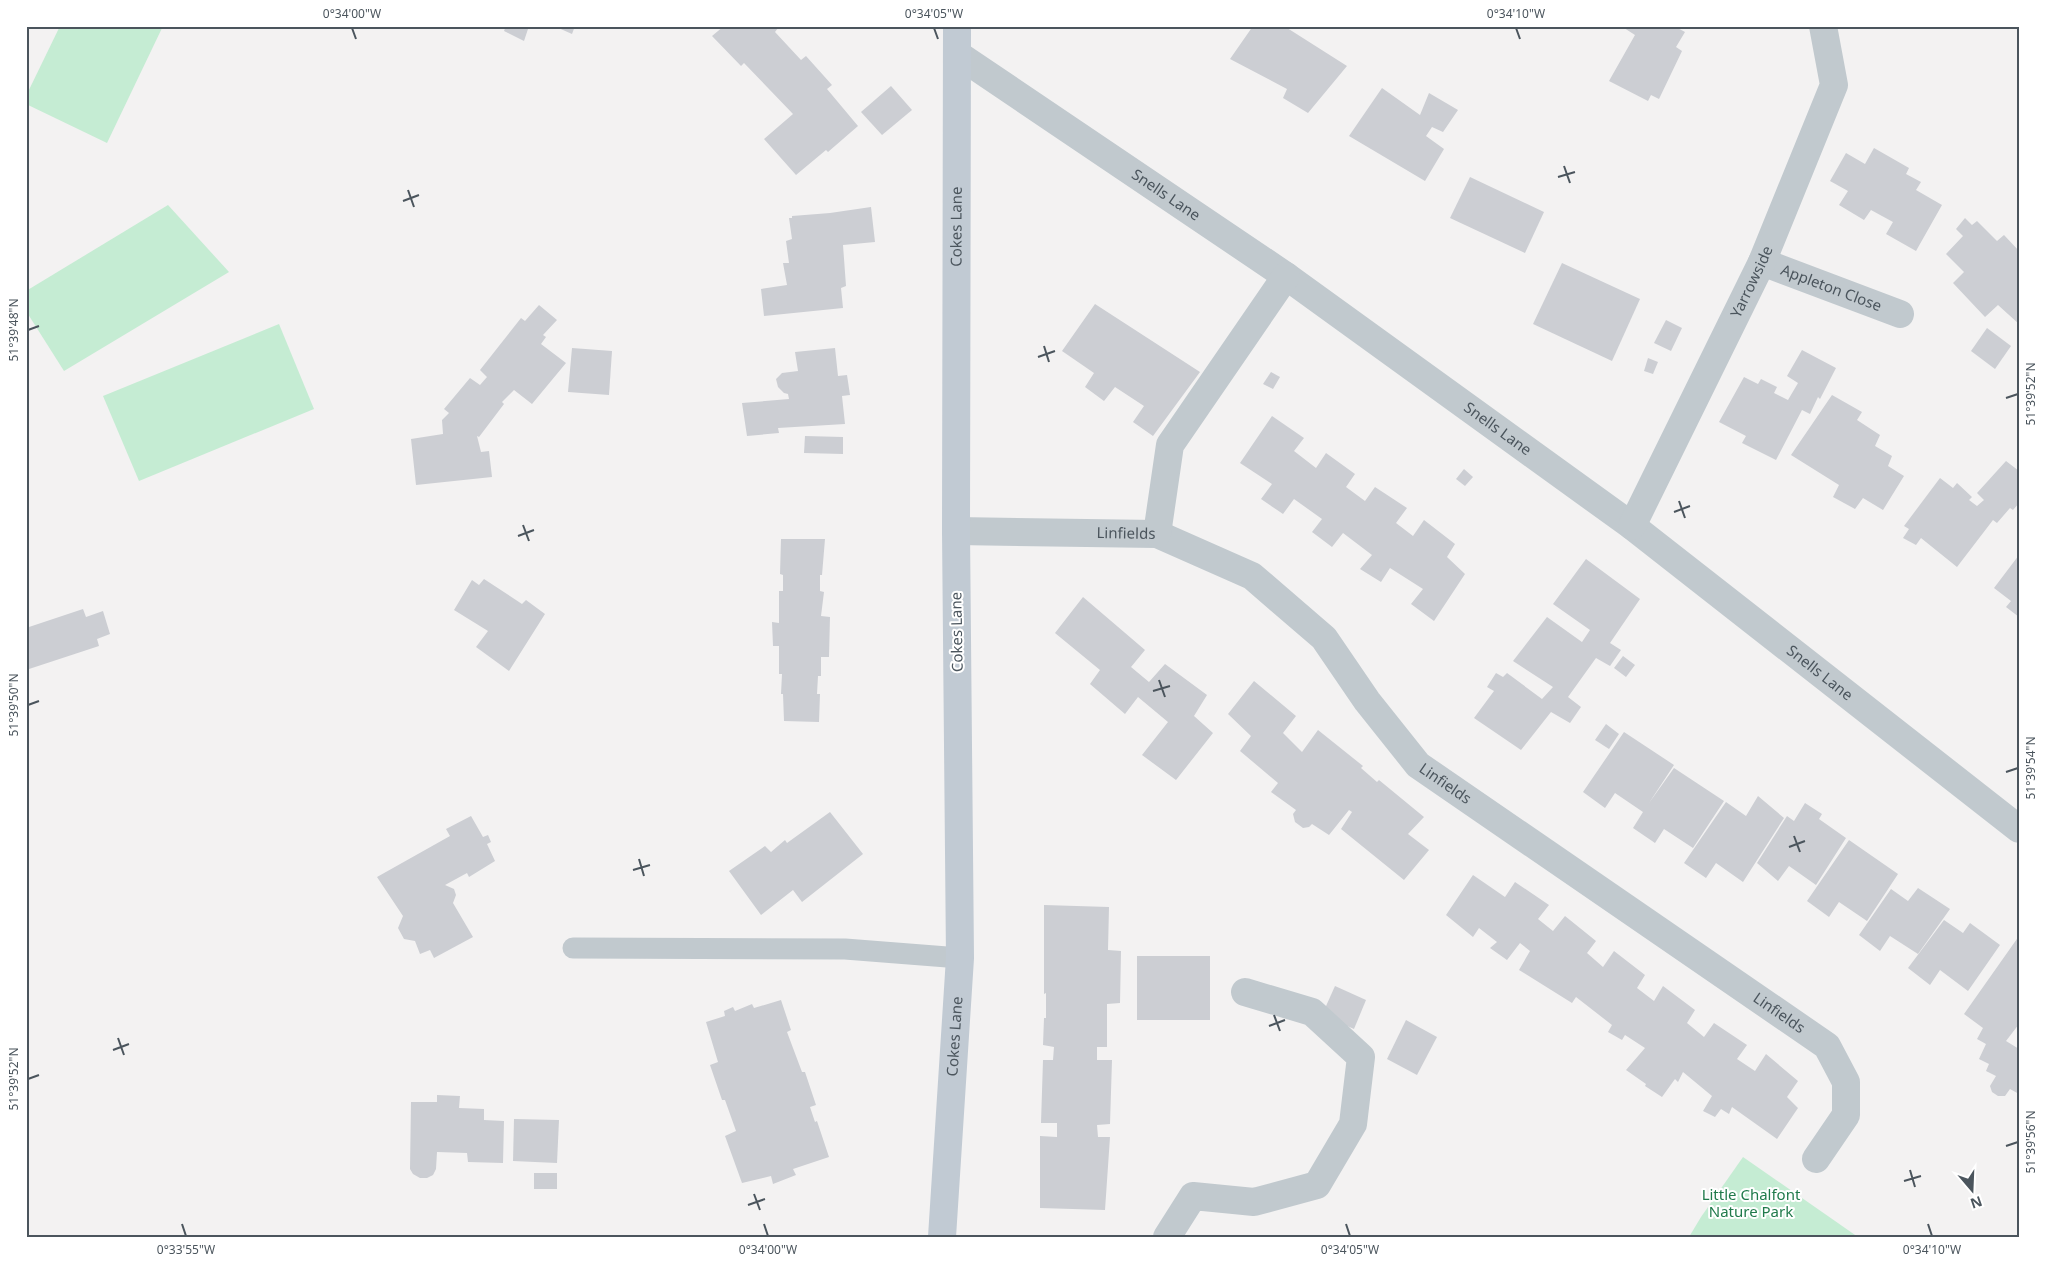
<svg xmlns="http://www.w3.org/2000/svg" width="2045" height="1263" font-family="'Noto Sans',sans-serif">
<style>
.green{fill:#c5ecd3}
.building{fill:#ccced3}
.lines{fill:none;stroke-linecap:round;stroke-linejoin:round}
.lane{stroke:#c1c9ce;stroke-width:21}
.street{stroke:#c1c9ce;stroke-width:28}
.secondary{stroke:#c1cad3;stroke-width:28}
.ticks{fill:none;stroke:#4b555d;stroke-width:2}
.labels{text-anchor:middle;stroke-width:4;stroke-linejoin:round;paint-order:stroke}
.street-label{font-size:15px;fill:#4b555d;stroke:#fff}
.park-label{font-size:15px;fill:#207a4b;stroke:#fff}
.neatline{fill:none;stroke:#4b555d;stroke-width:2}
.ticks-label{font-size:12px;text-anchor:middle;fill:#4b555d}
</style>
<rect width="100%" height="100%" fill="#f3f2f2"/>
<g class="green">
<polygon points="60,26 163,26 107,143 26,104 26,96"/>
<polygon points="168,205 229,272 64,371 26,311 26,291"/>
<polygon points="279,324 314,409 139,481 103,396"/>
<polygon points="1743,1157 1858,1237 1689,1237 1701,1217"/>
</g>
<g class="building">
<polygon points="506,26 529,26 524,41 504,31"/>
<polygon points="554,26 575,26 572,34"/>
<polygon points="724,26 777,26 778,28 775,32 801,60 806,56 832,85 827,89 858,126 828,152 826,150 796,175 764,139 793,114 744,63 741,66 712,36"/>
<polygon points="1253,26 1284,26 1347,66 1308,113 1283,98 1287,89 1230,59"/>
<polygon points="1621,26 1674,26 1685,32 1676,47 1682,51 1659,99 1651,95 1648,101 1609,81 1635,35"/>
<polygon points="891,86 912,110 882,135 861,112"/>
<polygon points="1382,88 1420,115 1429,93 1458,110 1443,132 1432,127 1426,136 1444,149 1425,181 1349,136"/>
<polygon points="1874,148 1909,168 1906,174 1921,182 1916,190 1942,205 1916,251 1886,234 1893,222 1871,210 1864,220 1839,205 1848,191 1830,181 1846,153 1865,164"/>
<polygon points="1470,177 1544,212 1525,253 1450,218"/>
<polygon points="871,207 875,242 843,245 846,286 841,288 843,308 764,316 761,289 787,285 783,263 789,263 786,241 792,239 789,218 792,218 792,216 830,213"/>
<polygon points="1965,218 1972,225 1977,221 1997,241 2004,235 2019,251 2019,324 1998,305 1985,317 1953,283 1964,272 1946,254 1963,236 1956,229"/>
<polygon points="1562,263 1640,299 1612,361 1533,324"/>
<polygon points="1095,304 1200,372 1153,436 1133,422 1144,406 1115,387 1104,401 1085,387 1094,373 1062,351"/>
<polygon points="539,305 557,320 543,335 546,337 541,344 566,363 532,404 514,390 502,402 504,404 479,437 477,436 481,452 489,451 492,477 416,485 411,439 443,434 442,420 449,413 444,409 470,378 480,385 487,377 480,370 521,318 525,321"/>
<polygon points="1666,320 1682,328 1671,351 1654,343"/>
<polygon points="1987,328 2011,346 1995,369 1971,351"/>
<polygon points="572,348 612,351 609,395 568,392"/>
<polygon points="835,348 838,376 847,375 850,395 842,396 845,424 778,428 779,433 747,436 742,403 789,399 788,394 784,393 778,387 776,379 782,373 798,371 795,352"/>
<polygon points="1802,350 1836,368 1820,399 1818,397 1810,414 1802,410 1776,460 1742,443 1746,436 1719,422 1744,377 1758,384 1761,379 1777,387 1774,393 1788,400 1798,383 1787,376"/>
<polygon points="1648,358 1658,362 1653,374 1644,371"/>
<polygon points="1271,372 1280,377 1273,389 1263,384"/>
<polygon points="1832,395 1862,412 1857,420 1880,435 1875,446 1892,456 1888,466 1904,476 1883,510 1863,498 1855,509 1833,497 1839,485 1791,455"/>
<polygon points="1272,416 1304,438 1294,451 1316,468 1326,453 1355,474 1346,487 1365,501 1375,487 1407,508 1396,523 1413,536 1424,520 1455,544 1447,557 1465,574 1434,621 1411,604 1423,589 1390,568 1381,582 1360,569 1372,555 1343,533 1332,547 1312,532 1322,519 1294,499 1283,514 1261,499 1272,484 1240,463"/>
<polygon points="805,436 843,437 843,454 804,453"/>
<polygon points="2006,461 2019,471 2019,503 2013,510 2010,508 1997,523 1993,520 1957,567 1921,538 1916,545 1903,538 1909,529 1904,526 1940,478 1953,488 1957,483 1972,497 1969,500 1977,506 1984,500 1977,493"/>
<polygon points="1464,469 1473,477 1465,486 1456,479"/>
<polygon points="781,539 825,539 822,575 820,575 820,591 824,592 821,616 830,617 829,657 821,657 821,676 818,676 817,694 820,694 819,722 784,721 783,694 781,694 782,674 779,674 779,646 773,646 772,622 779,623 779,591 783,591 783,575 780,574"/>
<polygon points="2019,555 2019,617 2006,607 2011,601 1994,588"/>
<polygon points="1586,559 1640,599 1610,643 1621,650 1610,666 1596,658 1568,697 1581,707 1570,723 1551,712 1521,750 1474,718 1494,691 1487,687 1496,673 1503,677 1507,673 1542,699 1553,687 1513,661 1547,617 1582,642 1590,630 1553,604"/>
<polygon points="484,579 522,604 526,600 545,614 509,671 476,647 488,631 454,610 472,580 479,585"/>
<polygon points="1083,597 1145,650 1131,667 1149,682 1165,664 1207,695 1194,716 1213,733 1176,780 1142,755 1168,722 1138,697 1125,714 1090,684 1100,670 1055,633"/>
<polygon points="83,609 86,617 103,611 110,634 97,639 99,646 26,670 26,628"/>
<polygon points="1623,656 1635,665 1626,677 1614,668"/>
<polygon points="1254,681 1296,716 1283,733 1302,752 1318,730 1363,766 1361,768 1377,782 1379,780 1424,817 1408,834 1429,850 1404,880 1341,829 1352,812 1349,810 1329,835 1312,824 1309,827 1303,828 1295,822 1293,814 1296,810 1271,792 1278,783 1240,751 1251,736 1228,714"/>
<polygon points="1606,724 1619,734 1609,749 1595,740"/>
<polygon points="1624,732 1674,765 1649,803 1674,768 1724,801 1693,848 1664,829 1655,843 1633,828 1643,812 1615,793 1605,808 1583,792"/>
<polygon points="1758,796 1784,818 1743,882 1716,863 1706,878 1684,863 1726,802 1746,816"/>
<polygon points="1805,803 1822,814 1819,819 1846,838 1816,885 1789,866 1778,881 1757,863 1787,816 1794,821"/>
<polygon points="830,812 863,854 802,902 793,890 761,915 729,871 765,846 771,852 785,840 787,843"/>
<polygon points="471,816 483,837 488,835 491,842 487,844 495,861 469,877 467,873 445,885 454,889 456,895 453,903 473,937 434,958 430,950 420,954 415,941 404,939 398,928 403,916 377,877 450,836 446,829"/>
<polygon points="1849,840 1898,874 1867,921 1839,902 1829,917 1807,901"/>
<polygon points="1473,875 1505,897 1515,882 1549,905 1538,919 1553,931 1565,916 1596,941 1587,953 1603,967 1614,951 1645,975 1637,988 1654,1001 1663,986 1695,1010 1687,1023 1704,1037 1714,1023 1747,1045 1737,1059 1755,1071 1766,1054 1798,1081 1787,1097 1798,1108 1777,1139 1732,1107 1729,1114 1721,1109 1715,1117 1703,1111 1712,1096 1683,1072 1678,1082 1675,1079 1662,1097 1645,1086 1646,1084 1626,1070 1645,1048 1625,1035 1622,1040 1608,1032 1612,1025 1576,997 1572,1003 1519,970 1530,951 1520,943 1507,960 1490,948 1497,942 1479,928 1473,937 1446,915"/>
<polygon points="1918,888 1950,909 1918,954 1890,936 1880,951 1859,935 1891,889 1908,901"/>
<polygon points="1044,905 1109,907 1108,950 1121,951 1120,1003 1107,1004 1107,1047 1097,1047 1097,1060 1112,1060 1110,1124 1097,1125 1098,1137 1110,1137 1105,1210 1040,1208 1040,1136 1057,1137 1057,1123 1041,1123 1043,1060 1053,1060 1054,1047 1043,1045 1044,1018 1046,1018 1046,993 1044,994"/>
<polygon points="1944,920 1963,933 1970,923 2000,945 1968,991 1940,970 1930,985 1908,968"/>
<polygon points="2019,936 2019,1024 2006,1041 2019,1049 2019,1094 2010,1089 2005,1096 1998,1096 1992,1092 1990,1086 1996,1076 1986,1071 1989,1064 1979,1059 1986,1044 1977,1039 1983,1028 1964,1014"/>
<rect x="1137" y="956" width="73" height="64"/>
<polygon points="1335,986 1366,1000 1354,1029 1322,1015"/>
<polygon points="781,1000 791,1030 787,1032 802,1072 805,1072 816,1105 810,1107 815,1122 817,1121 829,1157 793,1169 796,1175 773,1184 771,1176 742,1183 725,1136 736,1131 725,1100 722,1100 710,1065 718,1062 706,1022 725,1016 724,1011 733,1007 735,1011 752,1004 754,1008"/>
<polygon points="1406,1020 1437,1037 1417,1075 1387,1059"/>
<polygon points="437,1095 460,1096 459,1108 484,1109 484,1120 504,1121 503,1163 468,1162 467,1153 437,1152 436,1169 433,1175 427,1178 420,1178 413,1174 410,1169 411,1102 437,1102"/>
<polygon points="514,1119 559,1120 557,1163 513,1161"/>
<rect x="534" y="1173" width="23" height="16"/>
</g>
<g class="lines">
<polyline class="lane" points="573,948 845,949 960,958"/>
<g class="street">
<path id="s1" d="M957,54L1286,276L1632,526L2019,829"/>
<path id="s2" d="M1762,262L1900,314"/>
<path id="s3" d="M1632,526L1762,262L1834,85L1823,26"/>
<path id="s4" d="M956,531L1157,534L1252,576L1324,638L1367,701L1418,765L1827,1046L1846,1082V1115L1816,1159"/>
<polyline points="1157,534 1170,445 1286,276"/>
<polyline points="1167,1237 1193,1196 1254,1202 1317,1185 1353,1124 1361,1057 1312,1012 1245,992"/>
</g>
<path class="secondary" id="s5" d="M942,1237L960,958L956,531L957,26"/>
</g>
<path class="ticks" d="M352,28L356,39M934,28L938,39M1516,28L1520,39M1564,166L1570,183M1558,177L1575,172M408,190L414,207M403,201L419,195M28,330L39,326M1044,346L1049,362M1038,357L1055,351M2006,398L2018,394M1679,501L1685,518M1674,512L1690,506M523,525L529,541M518,536L534,530M1159,680L1165,697M1153,691L1170,686M28,705L39,701M2006,772L2018,768M1794,836L1800,852M1789,847L1805,841M639,859L644,876M633,870L650,865M1274,1015L1280,1031M1269,1026L1285,1020M118,1038L124,1055M113,1050L129,1044M28,1079L39,1075M2006,1146L2018,1142M1910,1170L1915,1187M1904,1181L1921,1176M754,1194L760,1210M748,1205L765,1199M182,1224L186,1236M764,1224L768,1236M1346,1224L1350,1236M1928,1224L1932,1236"/>
<g class="labels">
<g class="street-label">
<text dy="5" stroke="none"><textPath href="#s1" startOffset="252">Snells Lane</textPath></text>
<text dy="5" stroke="none"><textPath href="#s5" startOffset="1011">Cokes Lane</textPath></text>
<text dy="5" stroke="none"><textPath href="#s3" startOffset="272">Yarrowside</textPath></text>
<text dy="5" stroke="none"><textPath href="#s2" startOffset="74">Appleton Close</textPath></text>
<text dy="5" stroke="none"><textPath href="#s1" startOffset="658">Snells Lane</textPath></text>
<text dy="5" stroke="none"><textPath href="#s4" startOffset="170">Linfields</textPath></text>
<text transform="translate(957 632) rotate(-91)" y="5">Cokes Lane</text>
<text dy="5" stroke="none"><textPath href="#s1" startOffset="1062">Snells Lane</textPath></text>
<text dy="5" stroke="none"><textPath href="#s4" startOffset="591">Linfields</textPath></text>
<text dy="5" stroke="none"><textPath href="#s4" startOffset="996">Linfields</textPath></text>
<text dy="5" stroke="none"><textPath href="#s5" startOffset="201">Cokes Lane</textPath></text>
</g>
<g class="park-label">
<text x="1751" y="1200">Little Chalfont<tspan x="1751" dy="17">Nature Park</tspan></text>
</g>
</g>
<rect width="2045" height="1263" fill="none" stroke="#ffffff" stroke-width="55"/>
<g transform="translate(1972 1190) rotate(161)" stroke="#ffffff" stroke-width="4" paint-order="stroke">
<path d="M0-4L9 19L0 12L-9 19Z" fill="#4b555d"/>
<text y="-8" font-size="14" font-weight="bold" text-anchor="middle" fill="#4b555d">N</text>
</g>
<rect x="28" y="28" width="1990" height="1208" class="neatline"/>
<g class="ticks-label">
<text x="352" y="18">0°34'00"W</text>
<text x="934" y="18">0°34'05"W</text>
<text x="1516" y="18">0°34'10"W</text>
<text transform="translate(14 330) rotate(-90)" y="4">51°39'48"N</text>
<text transform="translate(2031 394) rotate(-90)" y="4">51°39'52"N</text>
<text transform="translate(14 705) rotate(-90)" y="4">51°39'50"N</text>
<text transform="translate(2031 768) rotate(-90)" y="4">51°39'54"N</text>
<text transform="translate(14 1079) rotate(-90)" y="4">51°39'52"N</text>
<text transform="translate(2031 1142) rotate(-90)" y="4">51°39'56"N</text>
<text x="186" y="1254">0°33'55"W</text>
<text x="768" y="1254">0°34'00"W</text>
<text x="1350" y="1254">0°34'05"W</text>
<text x="1932" y="1254">0°34'10"W</text>
</g>
</svg>
